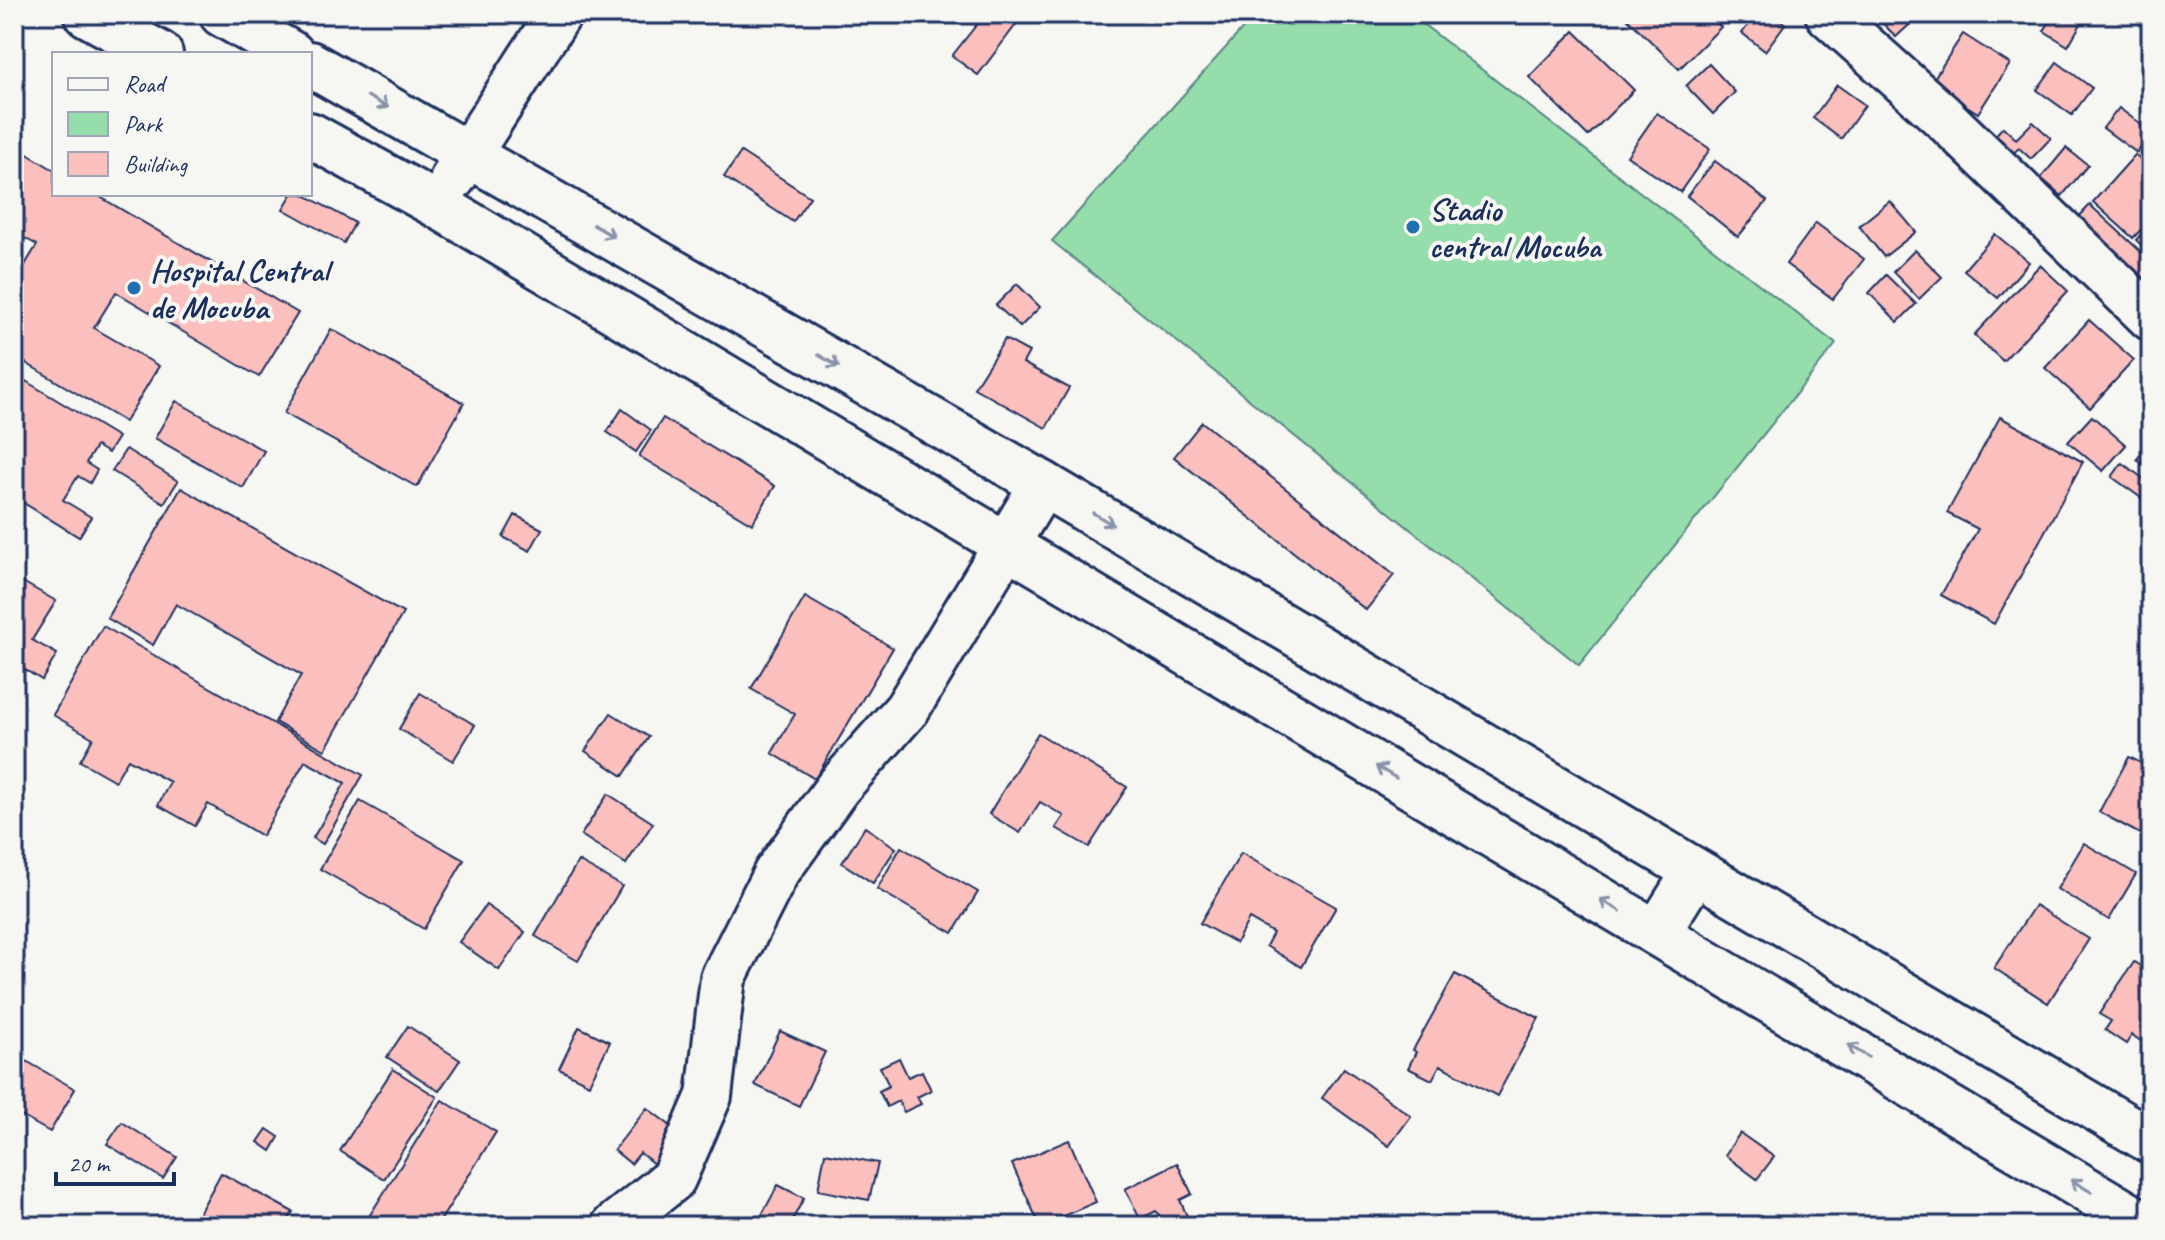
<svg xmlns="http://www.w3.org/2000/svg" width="2165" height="1240" font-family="Caveat,sans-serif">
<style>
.green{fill:#96ddac;stroke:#588685;stroke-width:2}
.building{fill:#fbbfbd;stroke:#1b2f5e;stroke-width:2}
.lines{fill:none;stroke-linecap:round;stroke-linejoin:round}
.minor-casing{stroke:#1b2f5e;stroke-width:50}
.minor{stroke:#f6f6f2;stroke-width:44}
.oneway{stroke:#8892a8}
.poi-dot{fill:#1f6fb2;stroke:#f6f6f2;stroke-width:3}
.labels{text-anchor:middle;stroke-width:8;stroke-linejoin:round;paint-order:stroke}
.poi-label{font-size:32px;font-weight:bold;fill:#1b2f5e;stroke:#f6f6f2;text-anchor:start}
</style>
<rect width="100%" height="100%" fill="#f6f6f2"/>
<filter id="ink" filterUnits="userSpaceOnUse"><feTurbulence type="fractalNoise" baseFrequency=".0125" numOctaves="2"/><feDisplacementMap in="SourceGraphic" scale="16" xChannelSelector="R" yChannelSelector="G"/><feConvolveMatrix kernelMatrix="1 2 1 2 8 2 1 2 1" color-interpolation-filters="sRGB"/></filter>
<g filter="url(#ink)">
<polygon class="green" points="1256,14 1410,14 1836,344 1579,665 1052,241"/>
<g class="building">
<polygon points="985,14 1024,14 978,75 952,56"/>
<polygon points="1629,14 1708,14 1721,27 1679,69 1626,17"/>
<polygon points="1757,14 1773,14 1785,24 1765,51 1742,33"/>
<polygon points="1874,14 1921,14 1896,37"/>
<polygon points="2054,14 2067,14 2082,22 2068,46 2044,31"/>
<polygon points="1574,31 1634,90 1588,136 1529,77"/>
<polygon points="1963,34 2010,64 1978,113 1931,83"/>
<polygon points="2057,62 2092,88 2072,115 2037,90"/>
<polygon points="1709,64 1735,92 1713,114 1686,86"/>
<polygon points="1837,85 1865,105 1841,139 1813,118"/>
<polygon points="2119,108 2151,132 2137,153 2103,128"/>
<polygon points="1657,113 1710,149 1680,192 1627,156"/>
<polygon points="2033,122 2051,138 2031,159 2019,148 2008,158 1990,141 2003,127 2016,139"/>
<polygon points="14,146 54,170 54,194 95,194 298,313 259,377 116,292 94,328 159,366 125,422 14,356 14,283 37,245 14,232"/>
<polygon points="2066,148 2088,165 2062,196 2041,178"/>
<polygon points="741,152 810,197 793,222 724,177"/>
<polygon points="2135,155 2151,170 2151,219 2133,238 2093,202"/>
<polygon points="1715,161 1767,201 1738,237 1687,196"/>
<polygon points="292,194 303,194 355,223 344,243 283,209"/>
<polygon points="1890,201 1916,232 1884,257 1859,226"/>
<polygon points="2090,205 2151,261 2151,296 2073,223"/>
<polygon points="1816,223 1864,259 1833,299 1786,264"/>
<polygon points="2151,223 2151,254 2136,240"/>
<polygon points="1995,234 2029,262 1998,298 1964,270"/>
<polygon points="1915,250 1942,277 1919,299 1893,272"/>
<polygon points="2040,265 2068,291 2003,361 1974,335"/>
<polygon points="1886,275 1916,304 1898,322 1869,293"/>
<polygon points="1017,284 1040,307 1020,327 996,305"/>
<polygon points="2089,320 2134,360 2090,408 2045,368"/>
<polygon points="331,329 464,403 417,487 284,413"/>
<polygon points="1005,339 1029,352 1023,363 1069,388 1046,428 974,388"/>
<polygon points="14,374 118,437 108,453 96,446 86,463 97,470 90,483 78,476 63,500 91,517 79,537 14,497"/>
<polygon points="176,401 264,451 243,488 155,438"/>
<polygon points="622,409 651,430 636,452 607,432"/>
<polygon points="2092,416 2126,445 2103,471 2068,442"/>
<polygon points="2000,417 2083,462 1994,624 1941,595 1978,529 1947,513"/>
<polygon points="663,418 775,486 752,524 639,456"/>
<polygon points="1202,422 1394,575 1366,610 1174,457"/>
<polygon points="2151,442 2151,472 2137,459"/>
<polygon points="126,449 178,481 164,503 112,471"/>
<polygon points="2122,463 2151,484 2151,505 2112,477"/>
<polygon points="181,488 403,613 325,750 275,722 301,675 176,604 153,645 107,618"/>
<polygon points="515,515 542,529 530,551 503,537"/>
<polygon points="14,577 56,601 32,640 57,654 42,680 14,663"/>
<polygon points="805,597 893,648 815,779 772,753 795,714 751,689"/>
<polygon points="103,626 363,775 323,844 313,838 345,783 305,761 262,836 208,804 195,826 158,805 170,782 128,759 115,781 80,761 93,738 53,715"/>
<polygon points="420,693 475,725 453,761 399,729"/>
<polygon points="611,713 649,737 623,776 585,751"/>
<polygon points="1038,733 1127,787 1089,847 1056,828 1064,816 1040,802 1020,833 989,814"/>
<polygon points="2129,757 2151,768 2151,840 2099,812"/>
<polygon points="608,794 653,823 626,864 581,835"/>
<polygon points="360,801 464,860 424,929 320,869"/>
<polygon points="865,827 896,848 873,883 842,863"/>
<polygon points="2084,843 2136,874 2109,920 2057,889"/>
<polygon points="901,847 978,892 953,933 877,889"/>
<polygon points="1241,853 1336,907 1301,967 1266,946 1273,933 1249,919 1236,943 1200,923"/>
<polygon points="578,861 622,886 578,961 535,936"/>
<polygon points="486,905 525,932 499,970 459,942"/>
<polygon points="2035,905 2089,939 2048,1003 1994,968"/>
<polygon points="2134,962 2151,973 2151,1048 2132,1035 2126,1044 2105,1030 2111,1021 2099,1014"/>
<polygon points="1455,974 1539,1018 1497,1096 1440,1065 1432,1080 1408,1068 1416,1052 1413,1050"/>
<polygon points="408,1026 460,1060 439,1091 387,1057"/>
<polygon points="579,1027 610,1042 589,1084 559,1069"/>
<polygon points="780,1031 825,1052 799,1106 755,1085"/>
<polygon points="14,1054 75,1089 50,1132 14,1112"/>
<polygon points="899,1058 908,1077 922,1071 931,1090 917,1097 921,1104 904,1112 898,1101 887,1107 879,1091 889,1086 880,1067"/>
<polygon points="1344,1068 1411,1116 1389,1146 1322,1098"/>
<polygon points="393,1069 437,1097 384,1179 340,1151"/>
<polygon points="442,1100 496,1132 437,1226 363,1226"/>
<polygon points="647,1108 684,1136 659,1168 640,1153 631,1164 614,1150"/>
<polygon points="122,1122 177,1157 163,1179 107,1144"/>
<polygon points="267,1129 279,1137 271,1151 258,1142"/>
<polygon points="1740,1133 1774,1157 1757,1179 1725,1155"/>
<polygon points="1069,1140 1096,1202 1040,1226 1012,1164"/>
<polygon points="825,1153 878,1163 869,1200 818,1190"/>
<polygon points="1177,1163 1192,1194 1180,1200 1187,1216 1166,1226 1156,1211 1140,1219 1125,1189"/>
<polygon points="221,1173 293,1212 285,1226 208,1226 196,1219"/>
<polygon points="778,1185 804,1198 789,1226 766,1226 758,1222"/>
<polygon points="888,1221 920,1223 920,1226 888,1226"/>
</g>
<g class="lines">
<g class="minor-casing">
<g id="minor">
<polyline points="87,14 160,54"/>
<polyline points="222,14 292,54"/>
<polyline points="1828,14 1942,116 2151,318"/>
<polyline points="310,64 1043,484 2151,1141"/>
<polyline points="310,135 437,205 2147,1226"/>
<polyline points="453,178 559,14"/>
<polyline points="1657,933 1695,872"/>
<polyline points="614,1226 673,1179 709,1096 723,978 776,873 838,787 907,709 1043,484"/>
</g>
</g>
<use href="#minor" class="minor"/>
</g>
<defs><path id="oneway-shaft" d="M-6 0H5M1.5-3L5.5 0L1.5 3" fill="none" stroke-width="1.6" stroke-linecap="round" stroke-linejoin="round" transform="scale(2)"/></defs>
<g class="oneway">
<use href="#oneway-shaft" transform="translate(378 102) rotate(29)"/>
<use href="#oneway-shaft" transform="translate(604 231) rotate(30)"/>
<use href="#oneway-shaft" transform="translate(829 361) rotate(30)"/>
<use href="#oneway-shaft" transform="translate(1103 519) rotate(31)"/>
<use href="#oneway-shaft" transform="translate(1386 772) rotate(-149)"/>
<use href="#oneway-shaft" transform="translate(1610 905) rotate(-149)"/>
<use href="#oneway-shaft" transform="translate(1858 1051) rotate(-149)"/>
<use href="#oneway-shaft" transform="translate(2081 1186) rotate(-149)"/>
</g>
</g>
<g class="poi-dot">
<circle cx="1413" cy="227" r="8"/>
<circle cx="134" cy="288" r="8"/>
</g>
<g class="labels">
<g class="poi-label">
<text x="1429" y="220">Stadio<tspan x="1429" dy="37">central Mocuba</tspan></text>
<text x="150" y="281">Hospital Central<tspan x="150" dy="37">de Mocuba</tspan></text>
</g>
</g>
<rect width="2165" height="1240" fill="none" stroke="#f6f6f2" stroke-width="48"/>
<rect x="24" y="24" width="2117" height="1192" fill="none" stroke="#1b2f5e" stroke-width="3" filter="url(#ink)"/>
<rect x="52" y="52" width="260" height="144" fill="#f6f6f2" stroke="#9ea6b7" stroke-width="2"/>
<rect x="68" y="78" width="40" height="12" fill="#f6f6f2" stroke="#9ea6b7" stroke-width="2"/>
<text x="124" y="92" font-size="24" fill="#1b2f5e">Road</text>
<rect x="68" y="112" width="40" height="24" fill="#96ddac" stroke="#9ea6b7" stroke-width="2"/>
<text x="124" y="132" font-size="24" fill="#1b2f5e">Park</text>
<rect x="68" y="152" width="40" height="24" fill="#fbbfbd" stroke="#9ea6b7" stroke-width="2"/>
<text x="124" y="172" font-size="24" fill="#1b2f5e">Building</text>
<path d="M56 1172v12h118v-12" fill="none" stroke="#1b2f5e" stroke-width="4"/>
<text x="68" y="1172" font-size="24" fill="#1b2f5e" stroke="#f6f6f2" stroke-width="6" paint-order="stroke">20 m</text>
</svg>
